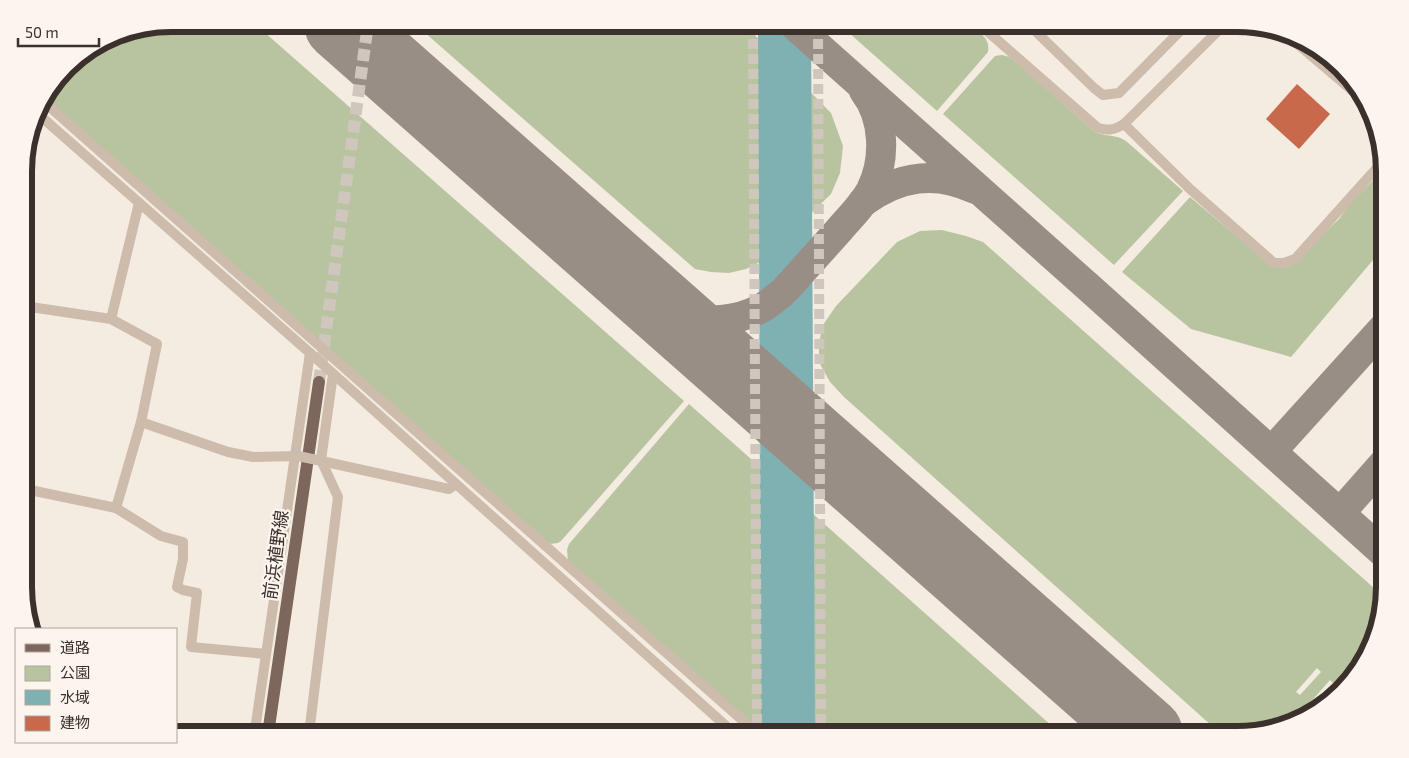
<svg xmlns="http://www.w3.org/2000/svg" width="1409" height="758" font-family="'Exo 2','Noto Sans JP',sans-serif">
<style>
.green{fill:#b8c4a0;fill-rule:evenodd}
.water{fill:#7fb0b2}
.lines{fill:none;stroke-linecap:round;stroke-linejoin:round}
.taxiway{stroke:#988e86;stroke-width:30}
.runway{stroke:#988e86;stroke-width:74}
.building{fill:#c8694b}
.minor-tunnel{stroke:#cfc6bd;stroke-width:10;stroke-dasharray:10 5;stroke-linecap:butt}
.major-tunnel{stroke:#cfc6bd;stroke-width:12;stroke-dasharray:12 6;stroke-linecap:butt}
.minor{stroke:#cdbbac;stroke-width:10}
.major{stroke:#7d675c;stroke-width:12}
.minor-bridge{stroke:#cdbbac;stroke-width:10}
.labels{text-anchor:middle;stroke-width:4.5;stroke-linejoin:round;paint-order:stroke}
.street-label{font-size:18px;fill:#3b302b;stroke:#fbf5ee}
.rim{fill:none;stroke:#3b302b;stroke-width:6}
</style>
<rect width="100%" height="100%" fill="#f4ebe1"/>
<g class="green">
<polygon points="171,24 255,24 684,401 561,541 558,543 549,544 45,98 74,61 115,35"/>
<polygon points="415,24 744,24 831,113 843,146 840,173 831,194 762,261 746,269 729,273 711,272 695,269"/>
<path d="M839,24H971C979,32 991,39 988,52L937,111Z"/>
<path d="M1002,55L1010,57L1095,132C1107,137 1115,134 1126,141L1183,191L1114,265L943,114L995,56Z"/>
<polygon points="1384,169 1384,247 1291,357 1191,329 1122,272 1190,197 1272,266 1285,268 1290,266 1339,219 1349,205"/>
<path d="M942,230L966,236L983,242L1383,596L1370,652L1330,697L1325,692L1333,683L1330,680L1309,704L1313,708L1322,698L1326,702L1320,710L1247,734H1221L844,397L830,382L819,362V343L823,325L836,306L897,242L920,231ZM1317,668L1321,672L1300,695L1296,692Z"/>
<polygon points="689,404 1061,734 763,734 568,561 567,550 569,544"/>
</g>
<polygon class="water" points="758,24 811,24 815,734 761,734"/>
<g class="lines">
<g class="taxiway">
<polyline points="793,24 1095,293 1385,554"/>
<path d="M863,202C899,176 935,170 975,189"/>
<path d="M786,289C804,269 822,249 840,229C851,216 863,205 871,190C886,160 885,118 864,91"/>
<path d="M649,295C659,302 669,311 681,315C706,324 737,321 760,309C768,305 775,298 782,293"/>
<polyline points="1272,451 1385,326"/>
<polyline points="1340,513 1385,462"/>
</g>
<polyline class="runway" points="341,24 1146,734"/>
</g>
<polygon class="building" points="1297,84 1330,114 1299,149 1266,119"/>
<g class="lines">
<g class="minor-tunnel">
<polyline points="753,24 757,734"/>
<polyline points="818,24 821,734"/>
</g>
<polyline class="major-tunnel" points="319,382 368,24"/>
<g class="minor">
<path d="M979,24L1098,128C1108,131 1114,130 1124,124L1225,24"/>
<polyline points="1028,24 1094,88 1103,95 1119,93 1187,24"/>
<polyline points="1287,35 1361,98 1367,107"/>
<polyline points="43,101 758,734"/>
<polyline points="37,113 310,353 735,734"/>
<polyline points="1124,124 1190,189 1274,263 1284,263 1295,259 1384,160"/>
<polyline points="24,306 111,319 157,344 141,422 116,508"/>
<polyline points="111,319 139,203"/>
<polyline points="141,422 228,452 253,457 298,456"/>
<polyline points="317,460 449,489 456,484"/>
<polyline points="25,489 116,508 161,536 183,542 183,559 177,587 183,590 197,593 191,647 266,654"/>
<polyline points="257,734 255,730 310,353"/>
<polyline points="309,734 338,497 321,460 333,374"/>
</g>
<g class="major">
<polyline points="176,732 186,734"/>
<polyline points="268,734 319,382"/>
</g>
<polyline class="minor-bridge" points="298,456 317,460"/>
</g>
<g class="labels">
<g class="street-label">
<text transform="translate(276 555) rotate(-82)" y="6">前浜植野線</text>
</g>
</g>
<path d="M0 0H1409V758H0ZM171 32H1237A139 139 0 0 1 1376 171V587A139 139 0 0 1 1237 726H171A139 139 0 0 1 32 587V171A139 139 0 0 1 171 32Z" fill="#fbf5ee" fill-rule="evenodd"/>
<path class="rim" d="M171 32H1237A139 139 0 0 1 1376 171V587A139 139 0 0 1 1237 726H171A139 139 0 0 1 32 587V171A139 139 0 0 1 171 32Z"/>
<rect x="15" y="628" width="162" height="115" fill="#fbf5ee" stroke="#aea6a0"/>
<rect x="25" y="644" width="25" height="8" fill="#7d675c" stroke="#aea6a0"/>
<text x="60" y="653" font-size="15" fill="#3b302b">道路</text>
<rect x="25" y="666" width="25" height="15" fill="#b8c4a0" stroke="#aea6a0"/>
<text x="60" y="678" font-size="15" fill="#3b302b">公園</text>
<rect x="25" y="690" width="25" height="15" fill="#7fb0b2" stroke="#aea6a0"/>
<text x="60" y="703" font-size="15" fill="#3b302b">水域</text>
<rect x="25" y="716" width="25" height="15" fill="#c8694b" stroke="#aea6a0"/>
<text x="60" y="728" font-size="15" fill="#3b302b">建物</text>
<path d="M18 38v8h81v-8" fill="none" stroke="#3b302b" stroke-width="2.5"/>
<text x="25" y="38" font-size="15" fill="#3b302b" stroke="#fbf5ee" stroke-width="4" paint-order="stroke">50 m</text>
</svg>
